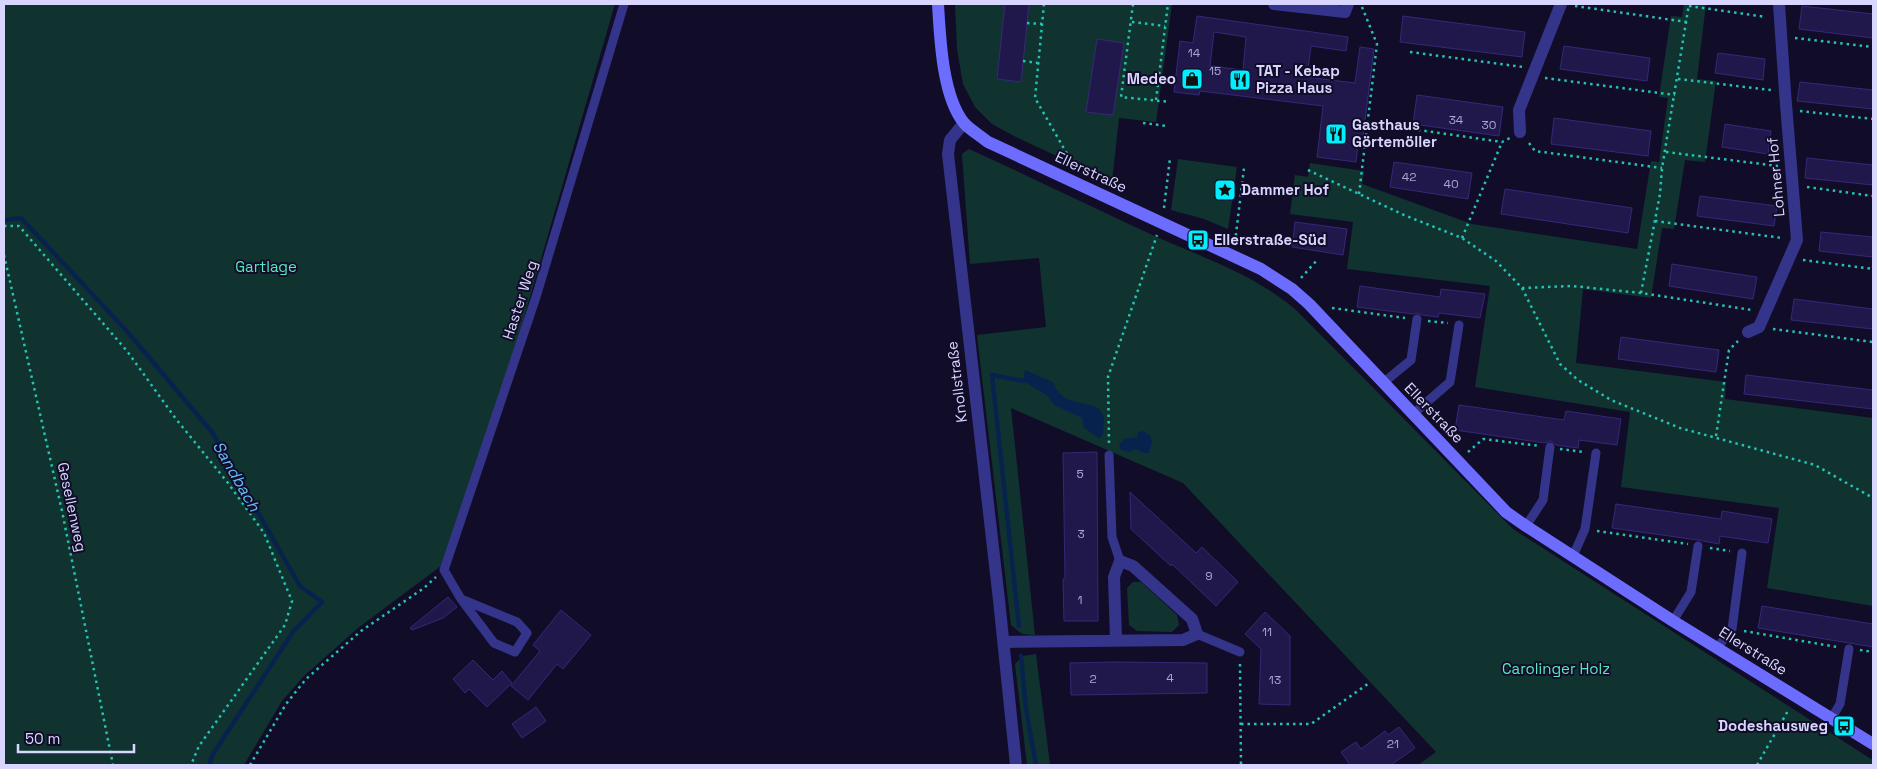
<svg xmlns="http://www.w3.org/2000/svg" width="1877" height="769" font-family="'Space Grotesk',sans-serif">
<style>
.green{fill:#103330}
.water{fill:#07234d}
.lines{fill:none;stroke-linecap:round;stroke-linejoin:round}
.stream{stroke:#07234d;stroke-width:4.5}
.building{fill:#20184b;stroke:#352879;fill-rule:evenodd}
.path{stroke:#24c3b4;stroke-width:2.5;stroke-dasharray:2.5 4;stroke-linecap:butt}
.lane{stroke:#35348b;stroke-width:9}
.street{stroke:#35348b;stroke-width:12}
.secondary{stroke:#6c6dff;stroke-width:12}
.labels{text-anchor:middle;stroke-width:4;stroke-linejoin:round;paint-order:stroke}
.number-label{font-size:12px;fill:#aaa6d2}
.poi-label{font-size:15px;font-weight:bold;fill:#d8d5ff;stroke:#110d28;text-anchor:start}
.street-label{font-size:15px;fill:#d8d5ff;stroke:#110d28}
.park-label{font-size:15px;fill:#55eac0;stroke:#110d28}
.water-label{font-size:16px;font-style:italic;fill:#63bcff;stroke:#110d28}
</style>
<rect width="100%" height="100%" fill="#110d28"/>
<g class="green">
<polygon points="4,4 615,4 503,390 441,566 358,628 304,676 282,701 244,765 4,765"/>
<polygon points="955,4 1172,4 1156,122 1119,118 1112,182 1014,136 992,124 975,107 963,84 957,49"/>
<polygon points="1684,4 1706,4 1697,79 1716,81 1705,162 1685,160 1674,229 1662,228 1651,298 1583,289 1576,363 1726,382 1725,399 1873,418 1873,606 1767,588 1779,508 1621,487 1630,412 1475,387 1490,286 1347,269 1353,222 1290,214 1295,175 1308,177 1310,163 1364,171 1362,184 1472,224 1637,249 1651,161 1659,162 1668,98 1659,97 1671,16 1682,17"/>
<path d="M969,149C1033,178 1096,209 1159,238C1207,259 1257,276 1297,311L1513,529L1871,759L1873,760V765H1418L1436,752L1183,483L1011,408L1035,635L1022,634L1011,625L977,335L1046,327L1039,258L970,264L962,154Z"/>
<polygon points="1178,159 1237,167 1228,229 1204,219 1171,210"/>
<polygon points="1133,582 1141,582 1177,615 1179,625 1172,632 1137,631 1129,625 1127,588"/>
<polygon points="1036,654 1050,765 1027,765 1015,664 1023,656"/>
</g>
<g class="water">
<path d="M1025,370L1053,382C1064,412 1096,396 1103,415C1105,421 1103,430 1103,435L1099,438L1084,428L1082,418L1054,405L1048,396L1023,381Z"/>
<polygon points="1143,431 1151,436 1152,443 1149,453 1143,453 1136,449 1129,452 1121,450 1119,445 1124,439 1137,437 1138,432"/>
</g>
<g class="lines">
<g class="stream">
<polyline points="4,220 21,218 125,329 212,432 300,586 322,602 293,632 213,754 209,765"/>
<polyline points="1019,626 992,375 1023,381"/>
<polyline points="1021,656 1026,709 1036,765"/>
</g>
</g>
<g class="building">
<polygon points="1005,4 1029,4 1021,82 997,79"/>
<polygon points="1802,6 1873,14 1873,38 1799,29"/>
<path d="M1197,16L1348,37L1346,51L1311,46L1307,77L1355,83L1360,47L1374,49L1362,144H1358L1356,162L1317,157L1323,106L1200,91L1199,95L1174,92L1180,41L1193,43ZM1214,32L1246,37L1243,70L1210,66Z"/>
<polygon points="1403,16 1525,32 1522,57 1400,42"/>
<polygon points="1097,39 1124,43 1113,115 1086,112"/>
<polygon points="1564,46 1650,58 1647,81 1560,69"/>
<polygon points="1718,53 1765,59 1763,80 1715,73"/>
<polygon points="1800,82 1873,90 1873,109 1797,101"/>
<polygon points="1417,95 1503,107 1499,136 1413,124"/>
<polygon points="1554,118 1651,131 1648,156 1551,144"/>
<polygon points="1725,124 1771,131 1768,154 1722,147"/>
<polygon points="1807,158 1873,165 1873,185 1805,178"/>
<polygon points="1394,162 1472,173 1468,199 1390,187"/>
<polygon points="1505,189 1632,208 1628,233 1501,214"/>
<polygon points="1700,196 1777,206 1774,226 1697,216"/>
<polygon points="1295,222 1347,229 1343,255 1292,247"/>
<polygon points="1821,232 1873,237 1873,257 1819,251"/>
<polygon points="1672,264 1757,277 1753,299 1669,286"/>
<polygon points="1360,286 1440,297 1441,289 1485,294 1480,318 1439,313 1438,317 1422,315 1417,313 1413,314 1357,307"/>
<polygon points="1794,299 1873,309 1873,329 1791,320"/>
<polygon points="1621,337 1719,350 1716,372 1618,359"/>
<polygon points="1746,375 1873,390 1873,409 1744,394"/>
<polygon points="1459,405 1564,420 1566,411 1621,419 1617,445 1579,440 1578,448 1556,445 1551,441 1545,443 1455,430"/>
<polygon points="1097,452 1098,621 1064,621 1063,579 1065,578 1063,453"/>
<polygon points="1130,492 1196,553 1202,547 1238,582 1216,606 1172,564 1171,566 1131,529"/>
<polygon points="1616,504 1721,519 1722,511 1772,519 1768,543 1720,536 1719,544 1698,540 1612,528"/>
<polygon points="448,597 457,607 443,618 412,630 410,628"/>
<polygon points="1762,606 1873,624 1873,647 1758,628"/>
<polygon points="561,610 591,635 563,669 557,664 528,700 511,686 540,651 533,645"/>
<polygon points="1265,612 1290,636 1290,705 1259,704 1261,649 1245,634"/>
<polygon points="473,660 493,680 502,671 512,683 487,707 469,689 465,693 453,679"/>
<polygon points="1114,662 1207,663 1207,693 1071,695 1070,663"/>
<polygon points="536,707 546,721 522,738 512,724"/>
<polygon points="1399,727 1415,748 1391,765 1350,765 1341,752 1356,742 1361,749 1385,731 1388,735"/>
</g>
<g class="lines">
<g class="path">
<polyline points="1044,4 1035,98 1074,166"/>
<polyline points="1133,4 1121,97 1170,102"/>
<polyline points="1575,6 1687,22"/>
<polyline points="1689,6 1766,17"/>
<polyline points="1132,22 1165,26"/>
<polyline points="1027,23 1042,24"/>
<polyline points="1795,38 1873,47"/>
<polyline points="1410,52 1523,67"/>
<polyline points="1023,61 1038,63"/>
<polyline points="1545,78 1675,95"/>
<polyline points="1678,79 1771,90"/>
<polyline points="1156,100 1168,4"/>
<polyline points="1800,111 1873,119"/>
<polyline points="1143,123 1167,126"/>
<polyline points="1405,128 1502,142 1510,138"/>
<polyline points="1529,143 1535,151 1662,168"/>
<polyline points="1666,152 1778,166"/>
<polyline points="1308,170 1404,215 1462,238 1496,261 1522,288 1560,364 1578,380 1611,400 1680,428 1815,465 1873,498"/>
<polyline points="1807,187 1873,196"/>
<polyline points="1359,194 1377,44 1362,7"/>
<polyline points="1164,208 1170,158"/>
<polyline points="1655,221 1782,238"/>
<polyline points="4,226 19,226 127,351 176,419 228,483 264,533 292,601 285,625 199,746 191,765"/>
<polyline points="1462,238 1502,142"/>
<polyline points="1235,242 1244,168"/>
<polyline points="4,255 62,511 113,765"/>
<polyline points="1803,260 1873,269"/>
<polyline points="1301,278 1318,259"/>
<polyline points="1522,288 1572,286 1641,293 1752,310"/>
<polyline points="1641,293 1660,194 1662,168 1689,4"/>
<polyline points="1332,308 1405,318"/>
<polyline points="1428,321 1448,323"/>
<polyline points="1773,329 1873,342"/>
<polyline points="1716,436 1729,350 1738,341"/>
<polyline points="1109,443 1108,377 1157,235"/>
<polyline points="1560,449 1584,452"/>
<polyline points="1468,452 1483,439 1540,446"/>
<polyline points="1597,531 1688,544"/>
<polyline points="1710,548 1730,551"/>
<polyline points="1744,631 1837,647"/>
<polyline points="1860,650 1873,652"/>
<polyline points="1240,664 1241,765"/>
<polyline points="1241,724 1311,724 1369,683"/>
<polyline points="250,765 286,704 306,679 361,631 424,588 436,577"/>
<polyline points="1757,765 1789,709"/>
</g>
<g class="lane">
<polyline points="1383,383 1411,360 1417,319"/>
<polyline points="1413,414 1450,382 1459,325"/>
<polyline points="1109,455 1112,537 1120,561"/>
<polyline points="1526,526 1543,500 1550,447"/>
<polyline points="1573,556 1585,529 1596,453"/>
<polyline points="461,599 517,622 527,633 515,652 494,643 461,599 444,570 536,297 624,4"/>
<polyline points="1673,621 1691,592 1698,546"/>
<polyline points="1197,634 1240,652"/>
<polyline points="1717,648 1732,629 1742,553"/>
<polyline points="1831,719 1840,704 1849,649"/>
</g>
<g class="street">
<polyline points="1274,4 1345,12 1348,4"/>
<polyline points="964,123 950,140 948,154 999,600 1016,765"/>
<polyline points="1520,132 1519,110 1561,4"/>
<polyline points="1748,332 1759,327 1797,240 1785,92 1779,4"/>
<polyline points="1004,642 1183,640 1197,634 1192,619 1133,566 1120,561 1114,577 1116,640"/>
</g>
<path class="secondary" d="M938,4C940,37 942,96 964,123C970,130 981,136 988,142L1261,269L1292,289L1309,304L1506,512L1526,526L1673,621L1873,744"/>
</g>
<defs>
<g id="shop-square" transform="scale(1.125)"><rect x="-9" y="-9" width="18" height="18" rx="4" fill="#01eeff" stroke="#110d28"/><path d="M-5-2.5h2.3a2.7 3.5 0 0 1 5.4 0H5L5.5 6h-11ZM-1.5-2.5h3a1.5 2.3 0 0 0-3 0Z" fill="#111"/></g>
<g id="restaurant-square" transform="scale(1.125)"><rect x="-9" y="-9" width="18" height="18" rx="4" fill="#01eeff" stroke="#110d28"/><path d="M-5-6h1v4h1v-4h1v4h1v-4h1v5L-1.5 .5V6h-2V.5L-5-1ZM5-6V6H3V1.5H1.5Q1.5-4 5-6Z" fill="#111"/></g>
<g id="sight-square" transform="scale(1.125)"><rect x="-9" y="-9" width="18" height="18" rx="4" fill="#01eeff" stroke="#110d28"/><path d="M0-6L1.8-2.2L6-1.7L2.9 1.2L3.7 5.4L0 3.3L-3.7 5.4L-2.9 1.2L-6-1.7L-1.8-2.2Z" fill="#111"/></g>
<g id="bus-square" transform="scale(1.125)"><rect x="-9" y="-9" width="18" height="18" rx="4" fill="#01eeff" stroke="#110d28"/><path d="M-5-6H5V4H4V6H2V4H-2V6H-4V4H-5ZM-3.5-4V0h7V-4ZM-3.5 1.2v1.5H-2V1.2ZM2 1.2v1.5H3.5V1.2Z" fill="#111"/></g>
</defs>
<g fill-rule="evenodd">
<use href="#shop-square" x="1192" y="79"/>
<use href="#restaurant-square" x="1240" y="80"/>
<use href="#restaurant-square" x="1336" y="134"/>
<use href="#sight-square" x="1225" y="190"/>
<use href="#bus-square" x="1198" y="240"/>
<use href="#bus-square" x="1844" y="726"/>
</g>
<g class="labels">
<g class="number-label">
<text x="1194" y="57">14</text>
<text x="1215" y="75">15</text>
<text x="1456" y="124">34</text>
<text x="1489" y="129">30</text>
<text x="1409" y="181">42</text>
<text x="1451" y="188">40</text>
<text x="1080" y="478">5</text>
<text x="1081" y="538">3</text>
<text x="1209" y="580">9</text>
<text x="1080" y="604">1</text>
<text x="1267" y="636">11</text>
<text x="1170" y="682">4</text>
<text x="1093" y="683">2</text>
<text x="1275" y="684">13</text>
<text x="1393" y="748">21</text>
</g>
<g class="poi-label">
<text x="1256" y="76">TAT - Kebap<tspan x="1256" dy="17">Pizza Haus</tspan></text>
<text x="1176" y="84" text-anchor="end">Medeo</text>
<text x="1352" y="130">Gasthaus<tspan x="1352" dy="17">Görtemöller</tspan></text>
<text x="1241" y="195">Dammer Hof</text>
<text x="1214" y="245">Ellerstraße-Süd</text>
<text x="1828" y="731" text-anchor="end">Dodeshausweg</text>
</g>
<g class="street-label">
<text transform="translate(1091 172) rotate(25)" y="5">Ellerstraße</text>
<text transform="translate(1776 177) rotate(-95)" y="5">Lohner Hof</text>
<text transform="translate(520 300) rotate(-72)" y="5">Haster Weg</text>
<text transform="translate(957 382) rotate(-97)" y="5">Knollstraße</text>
<text transform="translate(1434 413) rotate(46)" y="5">Ellerstraße</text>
<text transform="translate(72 507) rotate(78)" y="5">Gesellenweg</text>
<text transform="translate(1753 651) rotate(32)" y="5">Ellerstraße</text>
</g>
<g class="park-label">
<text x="266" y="272">Gartlage</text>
<text x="1556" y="674">Carolinger Holz</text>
</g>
<g class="water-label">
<text transform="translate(237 476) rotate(60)" y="6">Sandbach</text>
</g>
</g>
<rect width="1877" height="769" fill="none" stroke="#d8d5ff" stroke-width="10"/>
<path d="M18 744v8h116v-8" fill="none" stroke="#d8d5ff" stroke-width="2.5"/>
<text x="25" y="744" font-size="15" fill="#d8d5ff" stroke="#110d28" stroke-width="4" paint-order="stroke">50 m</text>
</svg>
